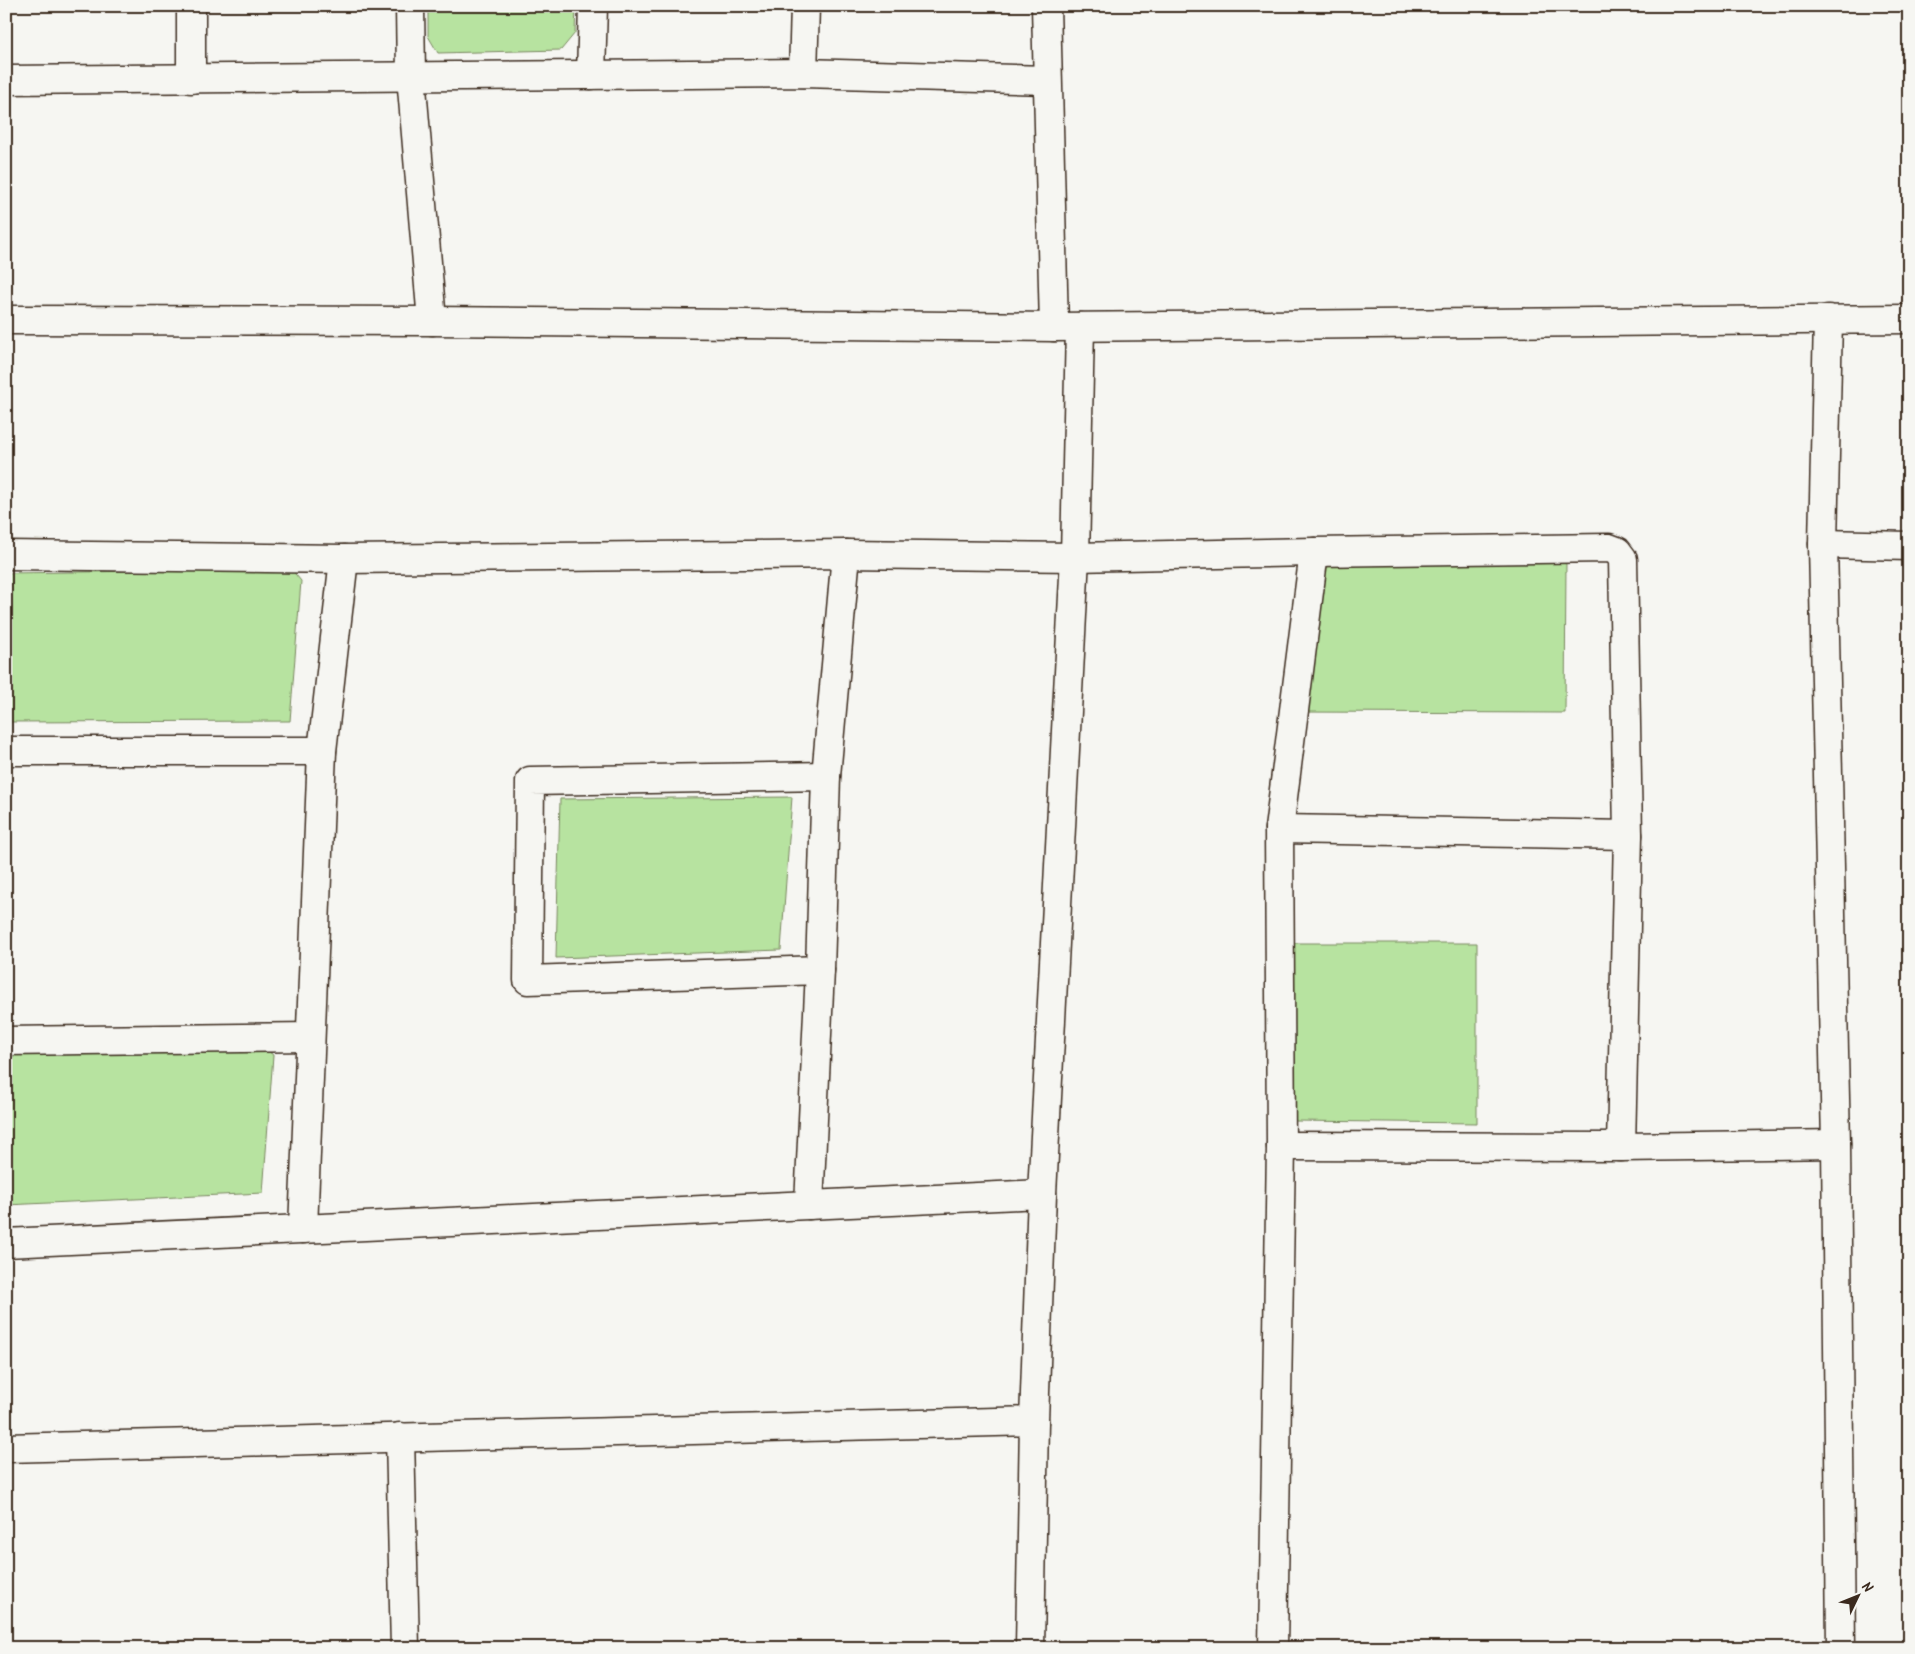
<svg xmlns="http://www.w3.org/2000/svg" width="1915" height="1654" font-family="Kalam,sans-serif">
<style>
.green{fill:#b7e3a0;stroke:#79865f}
.lines{fill:none;stroke-linecap:round;stroke-linejoin:round}
.minor-casing{stroke:#3b2a1e;stroke-width:31}
.minor{stroke:#f6f6f2;stroke-width:28}
</style>
<rect width="100%" height="100%" fill="#f6f6f2"/>
<filter id="ink" filterUnits="userSpaceOnUse"><feTurbulence type="fractalNoise" baseFrequency=".02" numOctaves="2"/><feDisplacementMap in="SourceGraphic" scale="10" xChannelSelector="R" yChannelSelector="G"/><feConvolveMatrix kernelMatrix="1 2 1 2 8 2 1 2 1" color-interpolation-filters="sRGB"/></filter>
<g filter="url(#ink)">
<g class="green">
<polygon points="428,6 576,6 575,33 561,50 438,53 428,36"/>
<polygon points="1321,560 1566,561 1565,713 1299,712"/>
<polygon points="291,569 301,581 290,721 6,722 6,573"/>
<polygon points="792,797 781,950 556,958 560,799"/>
<polygon points="1290,943 1477,943 1477,1123 1294,1121"/>
<polygon points="260,1045 273,1055 263,1193 6,1205 6,1048"/>
</g>
<g class="lines">
<g class="minor-casing">
<g id="minor">
<polyline points="410,6 411,76 432,321"/>
<polyline points="1046,6 1054,327"/>
<polyline points="803,73 805,6"/>
<polyline points="591,75 593,6"/>
<polyline points="191,79 191,6"/>
<polyline points="6,80 803,73 1047,80"/>
<polyline points="1828,319 1823,544 1836,1144 1841,1648"/>
<polyline points="6,320 432,321 1054,327 1909,319"/>
<polyline points="1823,544 1909,546"/>
<polyline points="6,555 344,559 846,554 1075,557 1314,552 1609,548 1617,551 1623,559 1628,835 1621,1147"/>
<polyline points="6,751 322,751"/>
<polyline points="1279,829 1628,835"/>
<polyline points="820,970 528,980 530,781 826,776"/>
<polyline points="6,1041 310,1037"/>
<polyline points="1281,1146 1621,1147 1836,1144"/>
<polyline points="809,1205 820,970 826,776 846,554"/>
<polyline points="303,1229 322,751 344,559"/>
<polyline points="6,1243 1042,1194"/>
<polyline points="400,1437 405,1648"/>
<polyline points="6,1448 1034,1421"/>
<polyline points="1030,1648 1034,1421 1042,1194 1075,557 1080,327"/>
<polyline points="1273,1648 1281,1146 1279,829 1314,552"/>
</g>
</g>
<use href="#minor" class="minor"/>
</g>
</g>
<rect width="1915" height="1654" fill="none" stroke="#f6f6f2" stroke-width="25"/>
<rect x="12" y="12" width="1890" height="1629" fill="none" stroke="#3b2a1e" stroke-width="2" filter="url(#ink)"/>
<g transform="translate(1858 1596) rotate(47)" stroke="#f6f6f2" stroke-width="4" paint-order="stroke">
<path d="M0-4L9 19L0 12L-9 19Z" fill="#3b2a1e"/>
<text y="-8" font-size="14" font-weight="bold" text-anchor="middle" fill="#3b2a1e">N</text>
</g>
</svg>
